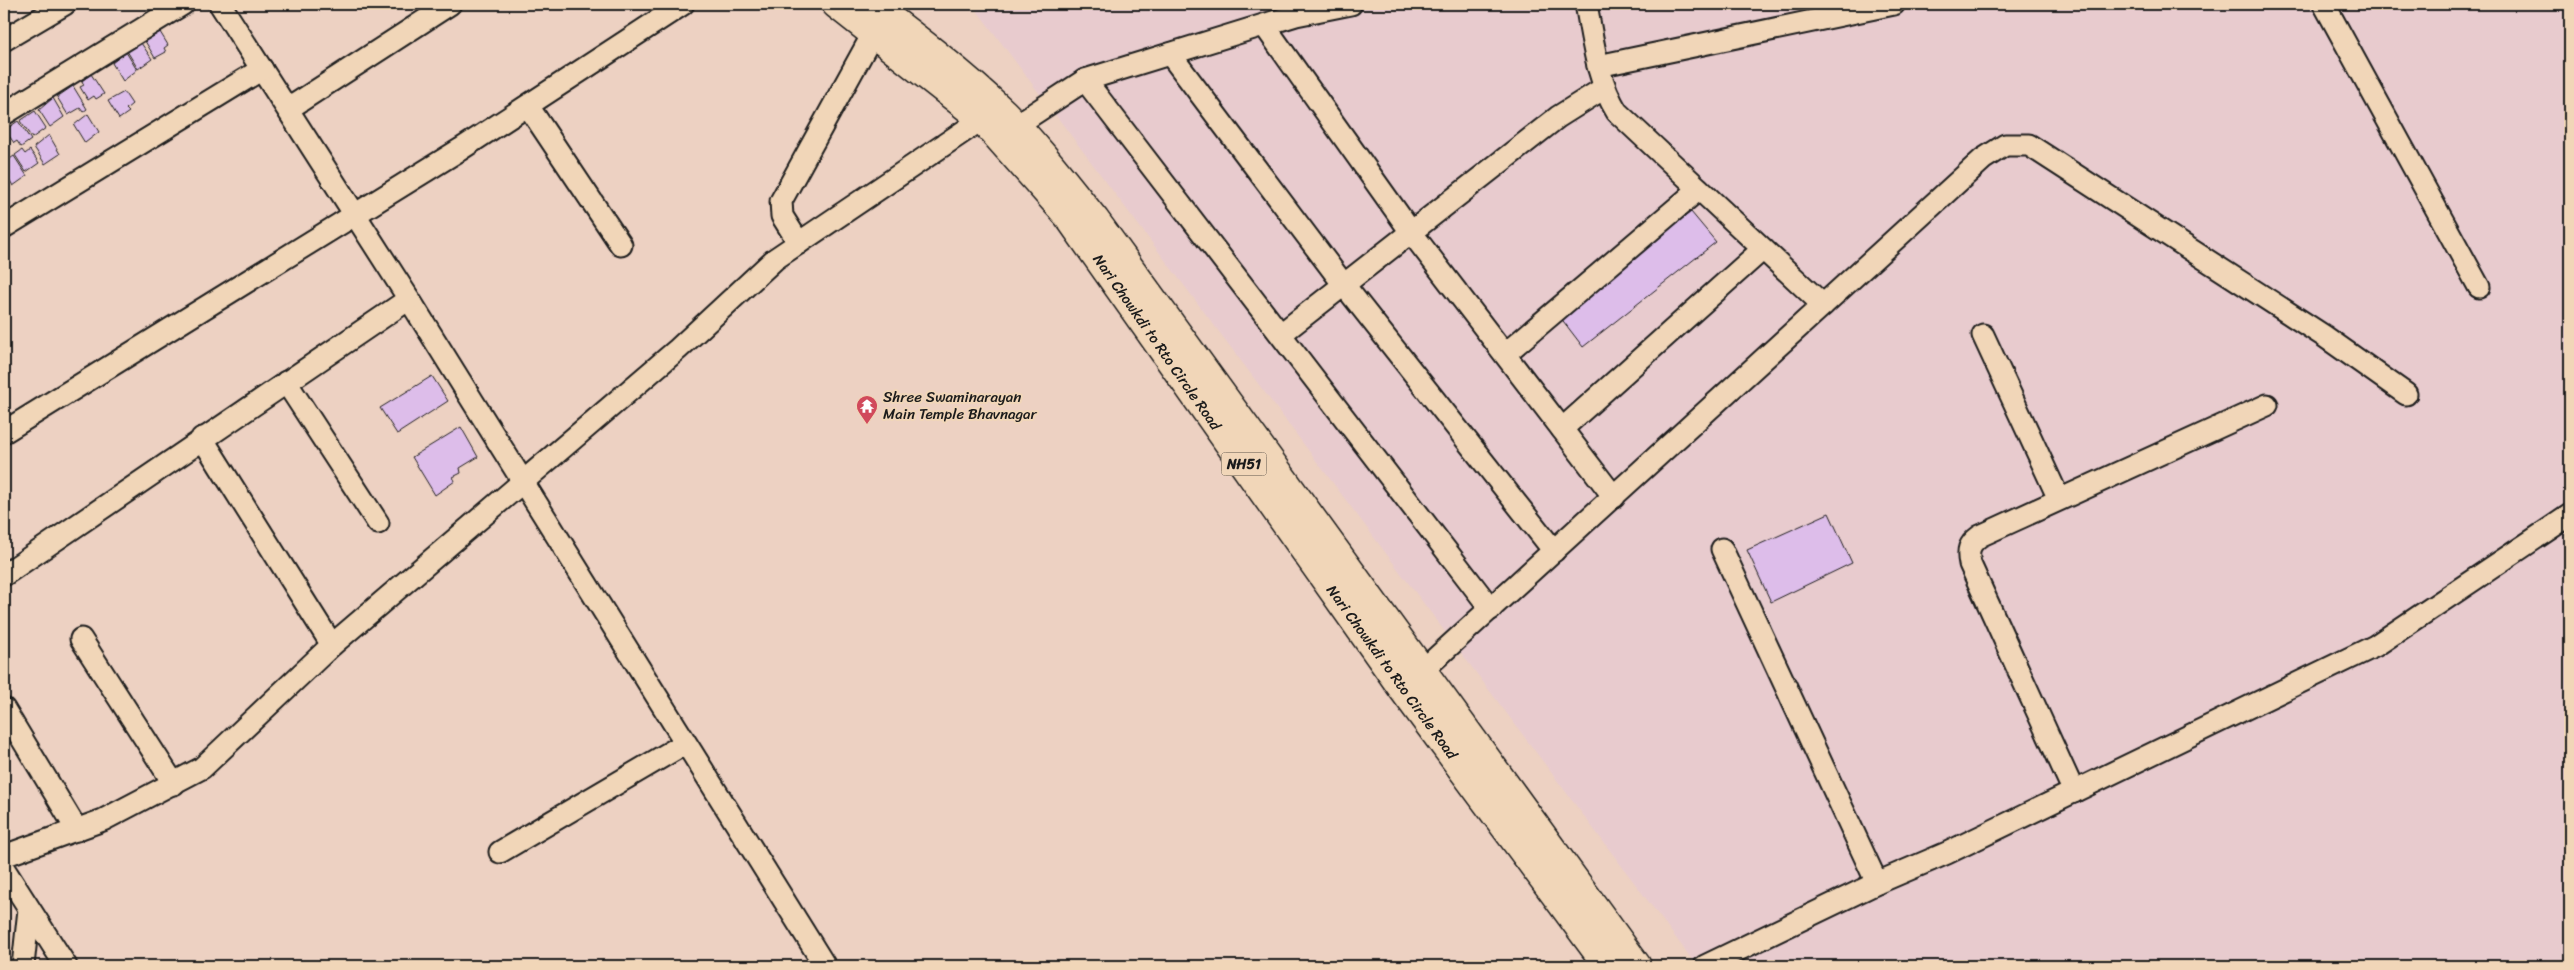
<svg xmlns="http://www.w3.org/2000/svg" width="2574" height="970" font-family="Sriracha,sans-serif">
<style>
.built{fill:#e8cbce}
.building{fill:#ddbdea;stroke:#1c1c1c}
.lines{fill:none;stroke-linecap:round;stroke-linejoin:round}
.minor-casing{stroke:#1c1c1c;stroke-width:25}
.highway-casing{stroke:#1c1c1c;stroke-width:31}
.minor{stroke:#f1d6b8;stroke-width:21}
.highway{stroke:#f1d6b8;stroke-width:28}
.labels{text-anchor:middle;stroke-width:4;stroke-linejoin:round;paint-order:stroke}
.shield{fill:#f1d6b8;stroke:#5c544b;stroke-width:1}
.shield-label{font-size:14px;font-weight:bold;fill:#1c1c1c}
.street-label{font-size:15px;fill:#1c1c1c;stroke:#f1d6b8}
.poi-label{font-size:15px;fill:#1c1c1c;stroke:#f1d6b8;text-anchor:start}
</style>
<rect width="100%" height="100%" fill="#edd1c2"/>
<filter id="ink" filterUnits="userSpaceOnUse"><feTurbulence type="fractalNoise" baseFrequency=".02" numOctaves="2"/><feDisplacementMap in="SourceGraphic" scale="10" xChannelSelector="R" yChannelSelector="G"/><feConvolveMatrix kernelMatrix="1 2 1 2 8 2 1 2 1" color-interpolation-filters="sRGB"/></filter>
<g filter="url(#ink)">
<polygon class="built" points="972,4 2570,4 2570,966 1697,966"/>
<g class="building">
<polygon points="160,32 168,45 164,48 166,52 155,58 145,41"/>
<polygon points="141,43 152,59 138,69 127,51"/>
<polygon points="126,52 137,70 123,81 112,63"/>
<polygon points="91,74 104,94 96,99 94,96 88,100 80,87 84,85 82,81"/>
<polygon points="73,86 87,109 83,112 80,108 68,115 57,97"/>
<polygon points="124,92 132,104 126,109 129,112 119,119 108,101"/>
<polygon points="53,98 64,117 50,127 39,110"/>
<polygon points="35,111 46,128 32,138 20,121"/>
<polygon points="88,114 99,132 85,143 74,125"/>
<polygon points="18,121 31,140 21,147 17,141 14,143 5,130"/>
<polygon points="49,135 60,154 45,164 34,147"/>
<polygon points="22,150 25,154 30,150 39,163 26,172 15,155"/>
<polygon points="14,156 27,176 13,186 4,170 4,163"/>
<polygon points="4,182 10,191 4,196"/>
<polygon points="1691,212 1716,242 1583,347 1557,313"/>
<polygon points="432,376 448,401 397,434 380,408"/>
<polygon points="461,427 478,457 460,468 461,473 453,477 455,481 435,495 412,457"/>
<polygon points="1829,513 1852,563 1771,602 1747,550"/>
</g>
<g class="lines">
<g class="minor-casing">
<g id="minor">
<polyline points="220,4 409,299 825,966"/>
<path d="M1586,4C1593,41 1597,80 1617,112L1823,305"/>
<polyline points="2324,4 2479,287"/>
<polyline points="1264,25 1411,232 1614,497"/>
<polyline points="4,40 65,4"/>
<polyline points="1170,54 1344,285 1554,551"/>
<polyline points="1598,66 1894,4"/>
<polyline points="1085,80 1491,609"/>
<polyline points="528,106 621,245"/>
<polyline points="288,109 450,4"/>
<polyline points="4,114 183,4"/>
<polyline points="1003,134 1085,80 1296,15 1351,4"/>
<polyline points="4,227 262,69"/>
<polyline points="799,243 782,216 781,201 874,32"/>
<polyline points="1281,334 1558,117 1604,88"/>
<polyline points="1983,335 2059,499"/>
<polyline points="1505,354 1699,189"/>
<polyline points="286,382 378,523"/>
<polyline points="1562,429 1763,249"/>
<polyline points="4,432 461,149 683,4"/>
<polyline points="202,438 332,645"/>
<polyline points="1722,549 1877,883"/>
<polyline points="4,575 409,299"/>
<polyline points="81,639 174,784"/>
<polyline points="1412,680 1983,159 2005,145 2029,145 2324,336 2406,394"/>
<polyline points="4,709 77,830"/>
<path d="M2074,792L1970,564C1967,550 1969,544 1980,536L2267,405"/>
<polyline points="500,852 684,744"/>
<polyline points="4,856 103,820 202,768 332,645 678,349 775,259 994,111"/>
<polyline points="4,869 66,966"/>
<polyline points="23,966 29,909"/>
<polyline points="1705,966 1877,883 1947,853 2375,646 2570,515"/>
</g>
</g>
<g class="highway-casing">
<g id="highway">
<polyline points="836,4 982,119 1068,216 1402,688 1608,966"/>
<path d="M871,4C917,39 962,73 1004,113C1037,146 1066,184 1095,220L1637,966"/>
</g>
</g>
<use href="#minor" class="minor"/>
<use href="#highway" class="highway"/>
</g>
</g>
<defs>
<g id="temple-pin" transform="scale(1.125)"><path d="M0 17L-7.5 6A9.5 9.5 0 1 1 7.5 6Z" fill="#d1495b" stroke="#f1d6b8"/><path d="M0-6L5-2H3V0L6.5 2.5H4V6H1.5V3h-3V6H-4V2.5H-6.5L-3 0V-2H-5Z" fill="#fff"/></g>
</defs>
<g fill-rule="evenodd">
<use href="#temple-pin" x="867" y="406"/>
</g>
<g class="labels">
<rect class="shield" x="1221.5" y="452.5" width="45" height="23" rx="4"/>
<g class="shield-label">
<text x="1244" y="469">NH51</text>
</g>
<g class="street-label">
<text transform="translate(1157 342) rotate(55)" y="5">Nari Chowkdi to Rto Circle Road</text>
<text transform="translate(1392 672) rotate(54)" y="5">Nari Chowkdi to Rto Circle Road</text>
</g>
<g class="poi-label">
<text x="883" y="402">Shree Swaminarayan<tspan x="883" dy="17">Main Temple Bhavnagar</tspan></text>
</g>
</g>
<rect width="2574" height="970" fill="none" stroke="#f1d6b8" stroke-width="20"/>
<rect x="10" y="10" width="2554" height="950" fill="none" stroke="#1c1c1c" stroke-width="2" filter="url(#ink)"/>
</svg>
